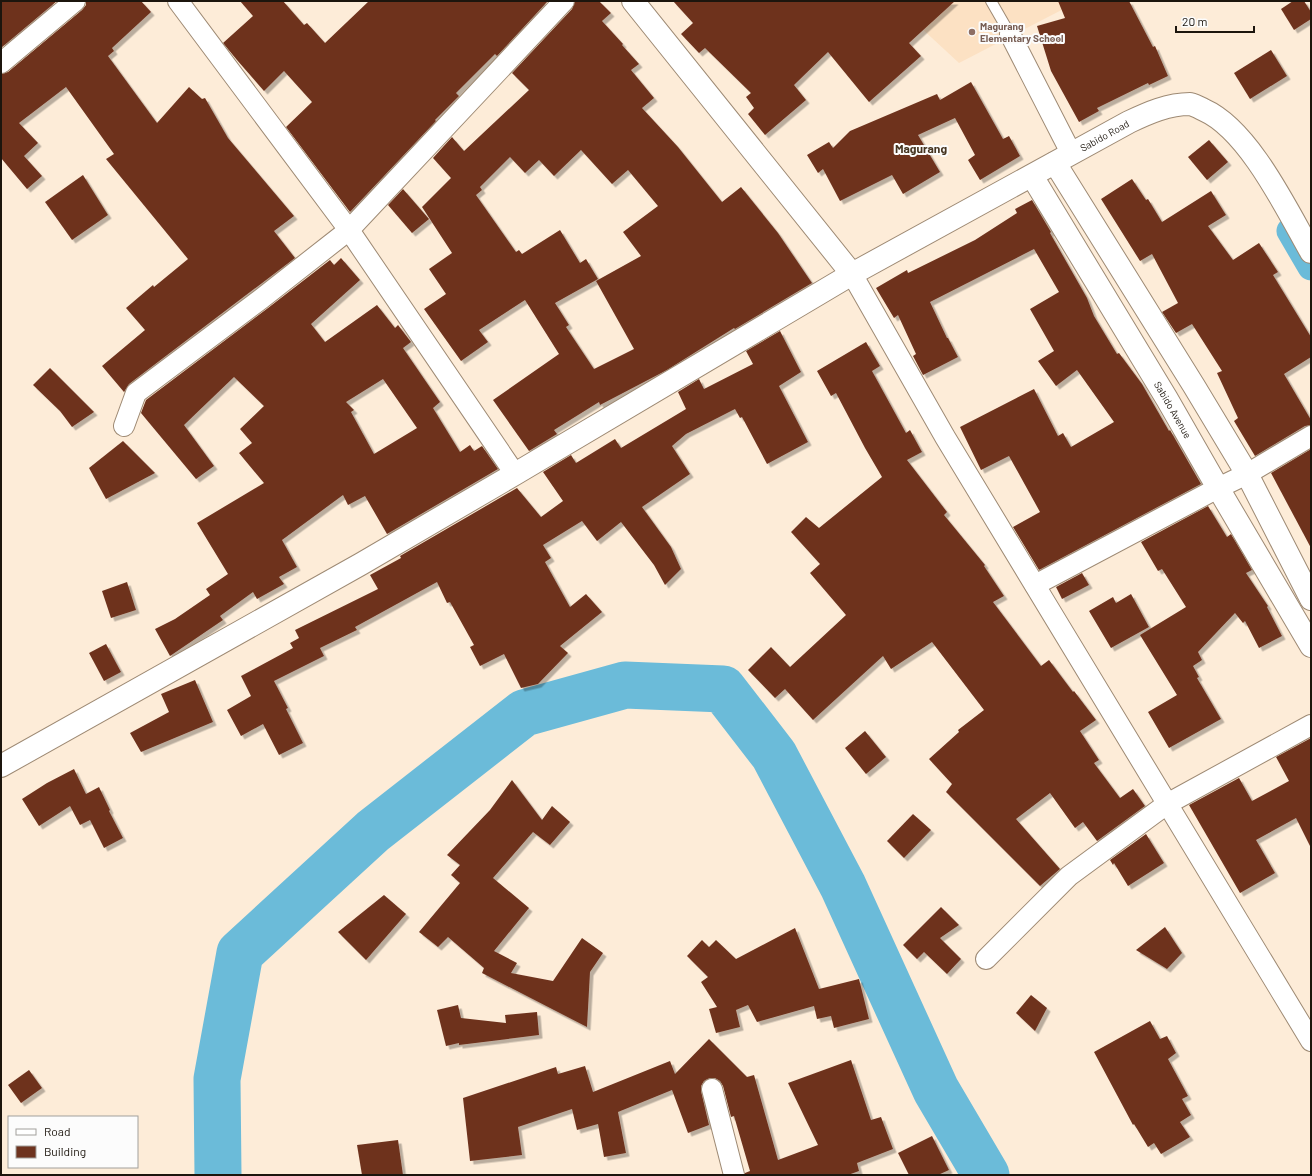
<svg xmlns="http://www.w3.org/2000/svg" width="1312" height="1176" font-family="Barlow,sans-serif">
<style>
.built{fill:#fce1c3}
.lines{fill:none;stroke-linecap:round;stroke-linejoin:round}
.canal{stroke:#6bbbd9;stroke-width:27}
.river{stroke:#6bbbd9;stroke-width:47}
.building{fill:#6e331f;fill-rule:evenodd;filter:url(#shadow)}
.lane-casing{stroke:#9e8a74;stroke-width:12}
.street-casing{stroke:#9e8a74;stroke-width:22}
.secondary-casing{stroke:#9e8a74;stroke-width:24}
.lane{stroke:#fff;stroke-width:10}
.street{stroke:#fff;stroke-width:20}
.secondary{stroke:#fff;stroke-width:22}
.education-dot{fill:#8d6e63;stroke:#fcfcfc;stroke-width:1.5}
.labels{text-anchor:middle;stroke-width:4;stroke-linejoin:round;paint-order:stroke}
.education-label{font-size:10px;font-weight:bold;fill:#785e54;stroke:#fcfcfc;text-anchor:start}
.street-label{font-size:10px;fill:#1c150d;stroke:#fcfcfc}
.quarter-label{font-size:12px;font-weight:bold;fill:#463521;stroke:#fcfcfc}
</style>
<defs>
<filter id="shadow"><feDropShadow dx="3.5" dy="3.5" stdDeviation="0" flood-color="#0004"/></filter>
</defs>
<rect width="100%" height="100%" fill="#fdecd8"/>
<polygon class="built" points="892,1 1079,1 959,63"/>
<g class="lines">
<polyline class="canal" points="1290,231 1311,267"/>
<polyline class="river" points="218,1175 217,1079 240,953 373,831 524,713 625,685 723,689 774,755 843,886 936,1090 986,1175"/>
</g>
<g class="building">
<polygon points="1,1 57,1 1,48"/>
<polygon points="86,1 141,1 151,12 112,48 114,51 108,56 157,123 189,87 202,99 205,98 228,138 294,216 274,231 295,258 129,384 124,392 102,366 145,330 126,308 153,285 154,287 188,259 106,159 114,154 66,87 19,123 38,143 24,156 42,176 27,189 1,158 1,74 8,72 82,10 86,5"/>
<polygon points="240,1 283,1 304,25 307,23 325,43 369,1 548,1 497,56 495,54 456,93 459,96 435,120 436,121 350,212 286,127 312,102 284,71 264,91 237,60 223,43 253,16"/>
<path d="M575,1H599L611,13L602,21L623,44L622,45L639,64L631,70L654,98L642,108L678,147L722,202L741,187L778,233L812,283L735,329L734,328L667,370L600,405L599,402L554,430L557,434L529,451L493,400L559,354L525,300L479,330L488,342L461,361L424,309L446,294L429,269L452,253L422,207L451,178L433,158L452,137L464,151L529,90L512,73L572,9ZM581,150L612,184L628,170L658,206L623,232L641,256L596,281L634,349L594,369L566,327L569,325L555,303L598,279L586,259L580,263L560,230L522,254L519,250L516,252L476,195L482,190L480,187L510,157L525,173L539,160L554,176Z"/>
<polygon points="673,1 955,1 909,43 921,56 869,102 828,52 794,85 806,100 765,135 748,114 754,108 746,97 751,93 705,48 699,53 681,34 693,23"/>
<polygon points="1058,1 1129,1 1153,47 1155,46 1168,76 1149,85 1148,83 1097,108 1099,111 1079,122 1051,71 1037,26 1065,18"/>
<polygon points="1293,1 1304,1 1311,12 1311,19 1294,30 1281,9"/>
<polygon points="1271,50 1287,76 1250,99 1234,73"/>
<polygon points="971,82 1003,139 1009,136 1020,156 980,180 968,160 975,155 955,118 918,135 940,172 903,194 892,175 840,201 823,169 818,173 807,155 829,142 833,148 850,131 937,94 940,100"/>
<polygon points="1209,140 1228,162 1207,180 1188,157"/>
<polygon points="83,175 108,215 72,240 45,202"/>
<polygon points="1132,179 1146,200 1148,199 1162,222 1211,191 1226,215 1208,226 1233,260 1259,243 1278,272 1273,275 1311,337 1311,357 1284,374 1311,420 1311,425 1305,426 1255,456 1234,421 1238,418 1217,373 1222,371 1192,324 1176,333 1162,312 1178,303 1152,254 1140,261 1101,199"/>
<polygon points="403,189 429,219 412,233 388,205"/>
<polygon points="1032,200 1051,232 1050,233 1087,298 1094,316 1117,354 1119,353 1142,384 1169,431 1170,430 1201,484 1039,570 1013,527 1040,512 1009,456 981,470 960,427 1034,389 1058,436 1063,433 1071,447 1114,422 1077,370 1056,386 1038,361 1054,351 1030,309 1059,292 1034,249 930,302 947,338 948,338 958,357 923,375 913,356 916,354 898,315 894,318 876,288 907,270 908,273 975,240 1017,213 1015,209"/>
<path d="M341,258L360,280L311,324L325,342L377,305L395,328L398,325L411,342L403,348L440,402L433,408L460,452L470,445L474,451L482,446L498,469L387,534L365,496L348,505L343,495L282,540L297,567L279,577L284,584L257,599L253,592L220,616L223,620L170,656L155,629L175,619L210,595L206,589L228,574L197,523L264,483L239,453L252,443L240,429L264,406L234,377L184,425L214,466L196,479L141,413L146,400L268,308L330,260L334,265ZM383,379L417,428L374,454L351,412L354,410L346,402Z"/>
<polygon points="780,331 801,372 779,386 808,442 767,464 742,417 740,418 735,409 686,434 672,446 690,474 642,507 671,547 681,569 665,585 654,565 621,522 597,541 582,521 543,545 551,558 545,562 570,607 586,594 602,612 560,646 568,653 538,684 521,688 504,654 480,666 470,647 474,645 450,602 447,603 437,582 355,627 357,630 320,648 324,656 274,681 288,708 286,709 303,743 279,755 263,724 241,736 227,710 251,696 241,676 293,648 290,643 299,638 295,630 378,589 370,575 401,558 400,556 517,488 541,517 563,501 543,472 571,455 576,463 615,439 621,448 686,409 678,392 699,379 704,389 753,364 746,351"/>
<polygon points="866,342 880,366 872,371 906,433 910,430 922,452 907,460 947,512 944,515 985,565 984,566 1004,596 993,602 1041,666 1049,660 1073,692 1074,691 1096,720 1080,731 1099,760 1094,763 1120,798 1133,789 1145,806 1097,841 1083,822 1075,828 1050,793 1016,819 1060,869 1040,886 946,792 952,784 929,759 959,732 958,730 984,710 932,642 891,669 883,656 813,720 785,689 775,698 748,670 771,647 790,667 846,615 810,573 820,564 791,532 806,517 819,528 882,477 865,448 836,393 831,396 817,371"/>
<polygon points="50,368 94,412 72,427 60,411 33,385"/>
<polygon points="123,441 155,473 106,499 89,468"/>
<polygon points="1311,449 1311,548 1271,473"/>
<polygon points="1208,506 1227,537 1231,534 1252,570 1246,573 1268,606 1267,607 1282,636 1259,648 1245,621 1243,623 1235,613 1198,652 1202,660 1193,666 1199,677 1197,678 1221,719 1169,748 1148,712 1177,695 1140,635 1186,607 1162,569 1158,571 1141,542"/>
<polygon points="1082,573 1089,585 1062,599 1056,587"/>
<polygon points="127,582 136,610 111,618 102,591"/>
<polygon points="1131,594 1149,627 1111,648 1089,611 1113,597 1116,603"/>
<polygon points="106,644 121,672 104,681 89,653"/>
<polygon points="195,680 213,722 141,752 130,733 169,712 161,694"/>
<polygon points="865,731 886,757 866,774 845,748"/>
<polygon points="1311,738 1311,848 1296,818 1256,840 1275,873 1240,893 1189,805 1239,778 1252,801 1289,781 1276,757"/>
<polygon points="74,769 86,794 99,787 110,810 109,811 123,838 104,848 90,820 80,825 70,806 39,826 22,799 47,783"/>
<polygon points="512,780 542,820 552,806 570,822 550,845 533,832 493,878 529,908 494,951 517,963 511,973 553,981 582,938 603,953 590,972 587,1027 482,973 484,968 448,937 438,947 419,932 460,883 451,875 460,865 447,855 490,810"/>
<polygon points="913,814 931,830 904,858 887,841"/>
<polygon points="1146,834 1164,863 1128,886 1114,863 1113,865 1110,860"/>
<polygon points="384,895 406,914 366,960 338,932"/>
<polygon points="941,907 959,925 940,938 961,959 947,974 924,952 917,959 903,945"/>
<polygon points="1165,927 1182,953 1167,969 1136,950"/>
<polygon points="795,928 819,989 859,979 869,1019 834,1028 831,1016 817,1019 814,1006 757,1022 748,1005 736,1010 740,1027 716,1033 709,1009 717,1007 701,982 708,977 687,956 702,940 709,947 716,940 736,959"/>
<polygon points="1031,995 1047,1008 1035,1031 1016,1013"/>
<polygon points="458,1005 461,1018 506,1023 505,1015 537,1012 539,1035 459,1045 459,1043 446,1046 437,1010"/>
<polygon points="1150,1021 1160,1039 1167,1036 1176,1053 1168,1059 1188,1096 1182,1099 1191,1115 1180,1122 1190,1137 1161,1154 1154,1143 1148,1147 1134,1124 1133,1125 1094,1052"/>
<polygon points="709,1039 747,1077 754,1075 778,1160 818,1145 788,1083 851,1060 871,1120 881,1117 893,1149 857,1163 859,1171 848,1175 745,1175 745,1173 750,1171 734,1116 731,1117 723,1086 720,1081 715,1078 710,1078 704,1081 701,1086 701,1091 709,1125 688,1133 672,1090 618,1112 626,1153 604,1157 598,1124 577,1130 572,1109 518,1127 522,1155 470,1161 463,1098 556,1067 558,1074 585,1066 593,1092 670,1061 675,1074"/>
<polygon points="29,1070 42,1088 21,1103 8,1085"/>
<polygon points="932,1136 949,1170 938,1175 909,1175 898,1153"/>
<polygon points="398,1140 403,1175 362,1175 357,1145"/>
</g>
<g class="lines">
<g class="lane-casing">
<polyline id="lane" points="991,1 1010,34"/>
</g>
<g class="street-casing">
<g id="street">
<polyline points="178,1 349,230 515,474"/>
<polyline points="1010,34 1071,153"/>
<polyline points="1,63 75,1"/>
<polyline points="852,274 945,437 1311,1041"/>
<polyline points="124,426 136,393 261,299 349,230 564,1"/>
<polyline points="1035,585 1218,488 1247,474 1311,436"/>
<polyline points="986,959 1069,876 1167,804 1311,725"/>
<polyline points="712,1089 734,1175"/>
</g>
</g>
<g class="secondary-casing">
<g id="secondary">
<polyline points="633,1 852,274"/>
<polyline points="1055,163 1194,386 1247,474 1311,599"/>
<path id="s1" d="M1032,176L1167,399L1218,488L1311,646"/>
<path id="s2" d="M1,766L361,564L515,474L852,274L1129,122C1148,113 1168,104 1190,104C1195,105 1200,108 1204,110C1249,130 1287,210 1311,252"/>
</g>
</g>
<use href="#lane" class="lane"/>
<use href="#street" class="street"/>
<use href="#secondary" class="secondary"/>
</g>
<circle class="education-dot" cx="972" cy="32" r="4"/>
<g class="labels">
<g class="education-label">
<text x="980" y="30">Magurang<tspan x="980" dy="12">Elementary School</tspan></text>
</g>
<g class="street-label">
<text dy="4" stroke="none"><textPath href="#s2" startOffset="1271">Sabido Road</textPath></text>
<text dy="4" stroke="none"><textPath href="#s1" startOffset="273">Sabido Avenue</textPath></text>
</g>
<g class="quarter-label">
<text x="921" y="153">Magurang</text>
</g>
</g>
<rect width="1312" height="1176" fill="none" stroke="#1c150d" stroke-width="4"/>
<rect x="8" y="1116" width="130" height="52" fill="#fcfcfc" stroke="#a2a09c"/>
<rect x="16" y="1129" width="20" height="6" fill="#ffffff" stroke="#a2a09c"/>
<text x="44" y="1136" font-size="12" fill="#1c150d">Road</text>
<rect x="16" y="1146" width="20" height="12" fill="#6e331f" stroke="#a2a09c"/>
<text x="44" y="1156" font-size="12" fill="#1c150d">Building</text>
<path d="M1176 26v6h78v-6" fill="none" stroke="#1c150d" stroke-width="2"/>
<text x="1182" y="26" font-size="12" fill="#1c150d" stroke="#fcfcfc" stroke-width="3" paint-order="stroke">20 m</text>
</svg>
